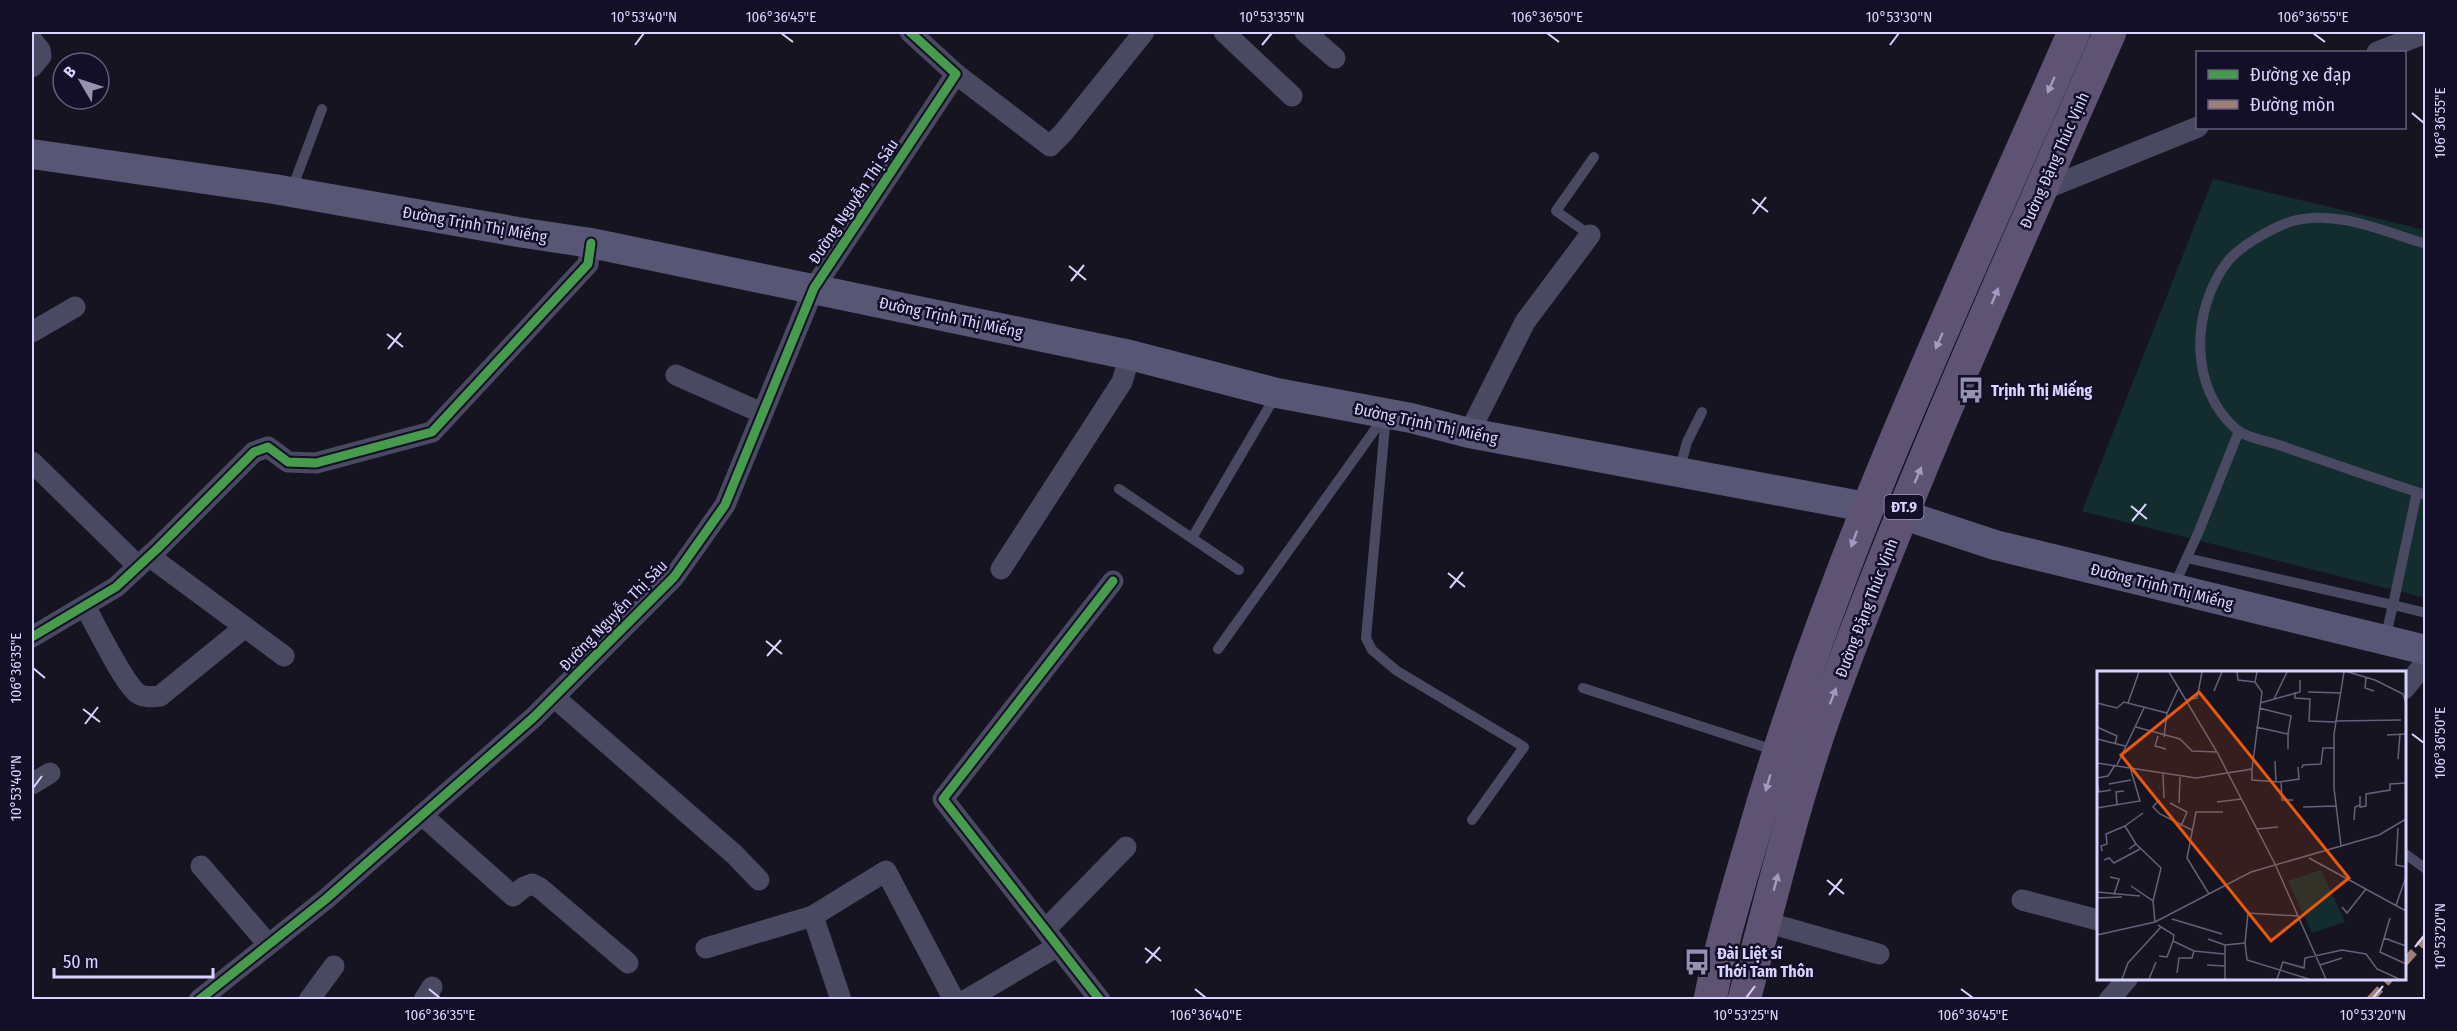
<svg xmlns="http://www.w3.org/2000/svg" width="2457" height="1031" font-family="'Fira Sans Condensed',sans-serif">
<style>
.green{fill:#132c2d}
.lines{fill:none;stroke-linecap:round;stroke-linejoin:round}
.lane{stroke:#4a4962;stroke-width:10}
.street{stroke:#4a4962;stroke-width:21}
.secondary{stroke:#575674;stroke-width:30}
.primary{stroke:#5e5373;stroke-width:33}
.quiet{stroke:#9e8076;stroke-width:8;stroke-dasharray:15 8;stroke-linecap:butt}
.cycleway-casing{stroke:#130f26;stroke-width:13}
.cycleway{stroke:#469c4c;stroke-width:9}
.oneway{fill:#a29ac0}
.ticks{fill:none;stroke:#d9d4ff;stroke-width:2}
.labels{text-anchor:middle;stroke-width:5;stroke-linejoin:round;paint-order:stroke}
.shield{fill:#130f26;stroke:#9e99be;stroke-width:1.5}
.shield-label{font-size:15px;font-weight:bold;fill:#d9d4ff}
.street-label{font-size:16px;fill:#d9d4ff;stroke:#130f26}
.poi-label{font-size:16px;font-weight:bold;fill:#d9d4ff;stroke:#130f26;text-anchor:start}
.inset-road{fill:none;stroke:#64617a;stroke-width:1.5}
.view{fill:#e8590c;fill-opacity:0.15;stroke:#e8590c;stroke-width:3}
.inset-edge{fill:none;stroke:#d9d4ff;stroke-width:3}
.neatline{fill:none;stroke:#d9d4ff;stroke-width:2}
.ticks-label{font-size:15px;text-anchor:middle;fill:#d9d4ff}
</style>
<rect width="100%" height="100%" fill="#161421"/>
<polygon class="green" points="2213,179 2425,230 2425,598 2082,511"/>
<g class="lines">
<g class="lane">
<polyline points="292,189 322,109"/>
<polyline points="1590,235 1556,211 1594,157"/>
<polyline points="1386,414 1366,638 1372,650 1397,671 1524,747 1472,820"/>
<polyline points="1679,472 1687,442 1702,412"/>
<polyline points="1119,489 1239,570"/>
<path d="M2417,492C2371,477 2325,461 2279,445C2267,441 2247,438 2237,430C2188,388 2191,309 2228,261C2240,246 2275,226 2293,221C2336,209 2385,232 2426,244"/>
<polyline points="2426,495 2417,492 2393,605 2426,613"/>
<polyline points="1192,538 1276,395"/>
<polyline points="2187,558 2393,605 2385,639"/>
<polyline points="2174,586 2199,531 2239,431"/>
<polyline points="1218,649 1384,417"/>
<polyline points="1583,688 1777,751"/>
<polyline points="2404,853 2426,869"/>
</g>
<g class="street">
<polyline points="1224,32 1292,96"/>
<polyline points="1305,32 1335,58"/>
<polyline points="32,40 40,50 41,56 32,67"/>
<polyline points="2377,52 2426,33"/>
<polyline points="956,74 1050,146 1063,133 1144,32"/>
<polyline points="2040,191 2198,127"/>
<polyline points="32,332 75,307"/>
<polyline points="676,375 762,413"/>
<polyline points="1469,433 1525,322 1590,235"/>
<polyline points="32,462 138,566"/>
<polyline points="149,556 284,656"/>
<polyline points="1001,569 1122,382 1130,355"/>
<path d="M85,606C96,626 122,680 137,693C144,698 152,697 160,696L245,627"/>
<polyline points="32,637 116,587 158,548 254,452 268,447 288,462 316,463 432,432 588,264 591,243"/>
<polyline points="2404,689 2426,662"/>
<polyline points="554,697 735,855 759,880"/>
<polyline points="32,784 50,773"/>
<polyline points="422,815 513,896 524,887 532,884 540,888 628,963"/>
<polyline points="201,866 268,944"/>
<polyline points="2022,900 2098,920"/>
<polyline points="813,916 841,1000"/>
<polyline points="1765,922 1879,954"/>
<polyline points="1045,930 1126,847"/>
<polyline points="706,948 813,916 886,871 954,1000"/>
<polyline points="199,1000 326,899 534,717 674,577 725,505 814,288 956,74 910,32"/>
<polyline points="309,1000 334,966"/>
<polyline points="424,1000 432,987"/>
<polyline points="966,1000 1058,946"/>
<polyline points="1100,1000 943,799 1113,581"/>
<polyline points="2109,1000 2128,978"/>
</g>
<g class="secondary">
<polyline points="32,154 274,189 518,232 591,243 1130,355 1277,393 1411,418 1469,433 1866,507"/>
<polyline points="1901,514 1995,545 2426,650"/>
</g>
<g class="primary">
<path d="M1710,1000C1721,943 1738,888 1754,833C1834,556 1959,295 2074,32"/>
<path d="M1744,1000C1770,903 1793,804 1827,709C1911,479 2012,256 2110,32"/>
</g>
<g class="quiet">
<polyline points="2404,963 2426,938"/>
<polyline points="2370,1000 2390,978"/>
</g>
<g class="cycleway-casing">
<g id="cycleway">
<polyline points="32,637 116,587 158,548 254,452 268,447 288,462 316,463 432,432 588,264 591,243"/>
<polyline points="199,1000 326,899 534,717 674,577 725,505 814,288 956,74 910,32"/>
<polyline points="1100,1000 943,799 1113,581"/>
</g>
</g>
<use href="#cycleway" class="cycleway"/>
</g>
<defs><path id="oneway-solid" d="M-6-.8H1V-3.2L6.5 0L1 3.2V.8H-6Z" transform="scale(1.5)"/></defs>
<g class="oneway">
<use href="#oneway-solid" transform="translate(2051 85) rotate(114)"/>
<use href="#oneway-solid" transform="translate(1995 296) rotate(-67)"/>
<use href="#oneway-solid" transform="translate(1939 341) rotate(114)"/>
<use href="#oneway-solid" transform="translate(1918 475) rotate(-67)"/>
<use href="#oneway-solid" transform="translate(1854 539) rotate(110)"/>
<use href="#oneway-solid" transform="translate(1833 696) rotate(-69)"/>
<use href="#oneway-solid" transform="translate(1768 783) rotate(106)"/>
<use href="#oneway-solid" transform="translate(1776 882) rotate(-75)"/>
</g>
<path class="ticks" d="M781,33L793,42M1547,33L1559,42M2313,33L2325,42M635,45L644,33M1262,45L1272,33M1890,45L1899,33M2412,113L2424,123M1752,199L1768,212M1753,214L1766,197M1069,266L1086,280M1071,281L1084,265M387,334L403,347M388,349L401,333M2131,506L2147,519M2132,521L2146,504M1448,573L1465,587M1450,588L1463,572M766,641L782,654M767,656L781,640M33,668L45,678M83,709L100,722M85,724L98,707M2412,734L2424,743M33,788L42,776M1827,880L1844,894M1829,895L1842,879M2415,947L2424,936M1145,948L1161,961M1146,963L1160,947M429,989L440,998M1195,989L1206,998M1961,989L1973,998M1746,998L1755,986M2373,998L2383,986"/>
<defs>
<g id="bus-bare" transform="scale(2.07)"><path d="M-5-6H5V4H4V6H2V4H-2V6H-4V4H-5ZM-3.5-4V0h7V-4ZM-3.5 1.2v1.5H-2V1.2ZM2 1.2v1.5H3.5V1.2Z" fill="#9591b1" stroke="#130f26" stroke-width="2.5" paint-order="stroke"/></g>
</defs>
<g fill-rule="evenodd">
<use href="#bus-bare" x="1971" y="390"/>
<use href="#bus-bare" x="1697" y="962"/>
</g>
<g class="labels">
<rect class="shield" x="1884.5" y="495" width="39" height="24" rx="4.5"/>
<g class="shield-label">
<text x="1904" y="512">ĐT.9</text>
</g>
<g class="street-label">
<text transform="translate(2054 160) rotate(-66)" y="6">Đường Đặng Thúc Vịnh</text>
<text transform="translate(853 201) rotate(-56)" y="6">Đường Nguyễn Thị Sáu</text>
<text transform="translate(475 224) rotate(10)" y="6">Đường Trịnh Thị Miếng</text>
<text transform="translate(951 317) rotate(12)" y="6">Đường Trịnh Thị Miếng</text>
<text transform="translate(1426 423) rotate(12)" y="6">Đường Trịnh Thị Miếng</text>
<text transform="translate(2162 586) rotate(14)" y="6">Đường Trịnh Thị Miếng</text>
<text transform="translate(1866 608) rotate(-69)" y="6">Đường Đặng Thúc Vịnh</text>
<text transform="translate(613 615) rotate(-46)" y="6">Đường Nguyễn Thị Sáu</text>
</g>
<g class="poi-label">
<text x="1991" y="396">Trịnh Thị Miếng</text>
<text x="1717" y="959">Đài Liệt sĩ<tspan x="1717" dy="18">Thới Tam Thôn</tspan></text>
</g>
</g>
<g transform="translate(2097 671)">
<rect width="309" height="309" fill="#161421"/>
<path d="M224,199L248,251L215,262L191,210Z" fill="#132c2d"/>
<path class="inset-road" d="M72,1L120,81L178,193L229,308M140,1L141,9L158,11M251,1L278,9L306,23L309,33M269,6L268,17L277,20M117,20L125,1M198,21V27L213,28L212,50L238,51M211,21L244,22M177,28L190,1M89,29L100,27L105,1M0,32L20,37L27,31L70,42L82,16M31,32L42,1M163,32L203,21V9M162,37L194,45L191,63M238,50L304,49M0,56L20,65L18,73M39,56L83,68L95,80L120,81M159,56L191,63V78M290,64L309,63M61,65L58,75L69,78M67,66L70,42M0,68L28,75M301,88L303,63M178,90L179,111M0,92L99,107L155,98L165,21L158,11L160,1M20,94L47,37M205,97L206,94L224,93L226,77H237M155,98V109L182,111L202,108L201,96M66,103L67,127M0,107L11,105L18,94M0,110L2,121L14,119M184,111L185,129H196M12,113L34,109M263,125V136L269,135V123L293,119V113L309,112M62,129L56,136L63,143L95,159M120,131L144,128M73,132L90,141L84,155M82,132L83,106M20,133L19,121L27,120M206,136L239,135M0,137L43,130L33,96M257,149L258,136L263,134M28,155L46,142M301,157L299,194L309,196M160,158L181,156M244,175L237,117V63L247,1M32,178L39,173L64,197L56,230M5,180L4,175L10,173L9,163L28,155L39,173M212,187L309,240M7,189L12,187L17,192L43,178M13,206L22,208L17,224M34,215L56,230L58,251M0,221L43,225M112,223L90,187L99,141H126M0,227L25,226M299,234L309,206M245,236L250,242L269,218M293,247L283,281L309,293M75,248L125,263M61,254L77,264L76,270L97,280L127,283M0,264L58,251L154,201L282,164L309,148M287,267L309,275M111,268L128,274L148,272L151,242L201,245M148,272L150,289L212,308M128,274V308M62,285L70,286L76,270M110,294L128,295M223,294L245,287M80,302L82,287H95L97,280M25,308L31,292L64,256M52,308L59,291M180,308L186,291L207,297L208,287L245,279L269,283L280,298L302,308"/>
<path class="view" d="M102,21L252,207L174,270L24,84Z"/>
<rect width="309" height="309" class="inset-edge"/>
</g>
<rect width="2457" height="1031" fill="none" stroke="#130f26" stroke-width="66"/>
<rect x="2196" y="51" width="210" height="78" fill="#130f26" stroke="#625e7d" stroke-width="1.5"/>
<rect x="2208" y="70" width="30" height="9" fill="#469c4c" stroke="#625e7d" stroke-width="1.5"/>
<text x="2250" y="81" font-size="18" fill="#d9d4ff">Đường xe đạp</text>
<rect x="2208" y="100" width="30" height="9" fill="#9e8076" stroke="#625e7d" stroke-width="1.5"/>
<text x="2250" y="111" font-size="18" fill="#d9d4ff">Đường mòn</text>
<g transform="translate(81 81) rotate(309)"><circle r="28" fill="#130f26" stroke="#625e7d" stroke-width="1.5"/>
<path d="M0-4.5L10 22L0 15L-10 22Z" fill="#9591b1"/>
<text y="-9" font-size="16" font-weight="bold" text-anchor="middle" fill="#d9d4ff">B</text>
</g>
<path d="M54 968v9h159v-9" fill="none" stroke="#d9d4ff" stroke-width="3"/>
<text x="63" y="968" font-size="18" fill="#d9d4ff" stroke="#130f26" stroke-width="4.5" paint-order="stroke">50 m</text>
<rect x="33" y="33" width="2391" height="965" class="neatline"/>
<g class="ticks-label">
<text x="644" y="22">10°53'40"N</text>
<text x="781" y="22">106°36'45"E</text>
<text x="1272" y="22">10°53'35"N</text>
<text x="1547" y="22">106°36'50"E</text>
<text x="1899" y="22">10°53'30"N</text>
<text x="2313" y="22">106°36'55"E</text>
<text transform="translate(2440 123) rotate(-90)" y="5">106°36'55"E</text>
<text transform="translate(16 668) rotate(-90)" y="5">106°36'35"E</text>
<text transform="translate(2440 743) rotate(-90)" y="5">106°36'50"E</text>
<text transform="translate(16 788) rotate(-90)" y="5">10°53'40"N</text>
<text transform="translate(2440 936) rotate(-90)" y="5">10°53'20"N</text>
<text x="440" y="1020">106°36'35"E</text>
<text x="1206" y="1020">106°36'40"E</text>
<text x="1746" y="1020">10°53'25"N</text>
<text x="1973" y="1020">106°36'45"E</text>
<text x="2373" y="1020">10°53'20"N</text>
</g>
</svg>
